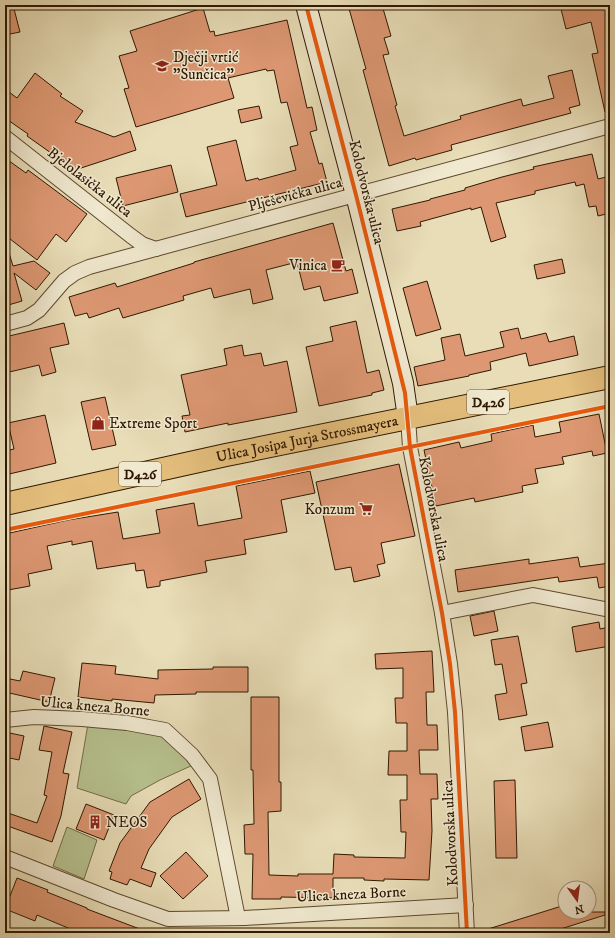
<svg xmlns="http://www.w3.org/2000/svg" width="615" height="938" font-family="'IM FELL DW Pica',serif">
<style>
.green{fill:#b6c18e;stroke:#726c48}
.building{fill:#dd9873;stroke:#2f1801}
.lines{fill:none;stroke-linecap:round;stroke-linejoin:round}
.street-casing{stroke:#5d492e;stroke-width:16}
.secondary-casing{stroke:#2f1801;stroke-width:22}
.primary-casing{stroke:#2f1801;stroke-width:24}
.street{stroke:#f0e9d0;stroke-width:14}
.secondary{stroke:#f0e9d0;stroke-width:20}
.primary{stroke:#e4be7c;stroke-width:22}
.cycleway-casing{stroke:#f0e9d0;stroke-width:6}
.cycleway{stroke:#e8590c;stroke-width:4}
.labels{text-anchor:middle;stroke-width:3;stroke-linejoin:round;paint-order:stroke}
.shield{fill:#f0e9d0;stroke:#69573f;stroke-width:1}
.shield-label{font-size:14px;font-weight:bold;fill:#2f1801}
.poi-label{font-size:15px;fill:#2f1801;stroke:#f0e9d0;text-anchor:start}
.street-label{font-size:15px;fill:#2f1801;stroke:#f0e9d0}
</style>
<rect width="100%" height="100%" fill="#e8ddb7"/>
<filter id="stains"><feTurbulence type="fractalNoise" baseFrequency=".005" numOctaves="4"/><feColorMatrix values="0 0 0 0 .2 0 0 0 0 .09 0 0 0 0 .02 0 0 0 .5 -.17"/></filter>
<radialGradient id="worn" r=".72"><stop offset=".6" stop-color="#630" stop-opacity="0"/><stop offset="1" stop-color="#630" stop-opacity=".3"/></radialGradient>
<g class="green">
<polygon points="88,724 162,735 193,765 160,780 131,796 126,804 77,788"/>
<polygon points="67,827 97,840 84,879 53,866"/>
</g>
<g class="building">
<polygon points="5,5 13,5 20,32 5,35"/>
<polygon points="348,5 382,5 391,36 384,38 389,54 383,55 397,105 395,106 404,136 461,119 460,116 521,99 523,106 554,98 548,76 572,70 580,105 569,108 571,113 451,145 452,150 416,160 415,158 389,166 363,70 366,69"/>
<polygon points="560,5 610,5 610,111 605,112 592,54 598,53 591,22 566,29"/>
<polygon points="203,8 210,32 214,31 215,36 287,20 307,108 312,107 317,130 310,132 319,164 322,163 327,182 186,217 180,194 217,185 207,147 236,140 246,181 258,178 259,180 296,170 290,147 298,145 287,102 281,103 274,70 267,71 266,69 228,78 234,98 136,127 124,89 129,88 119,56 137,51 130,31"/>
<polygon points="35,73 62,94 60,96 83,111 75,122 114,137 130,131 136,150 75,170 27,136 28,134 5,118 5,89 17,98"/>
<polygon points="259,106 262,118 241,123 238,110"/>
<polygon points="592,154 598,179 610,176 610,213 598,216 596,206 589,207 584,184 576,186 575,182 535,191 535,194 496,203 506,237 491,242 481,207 471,210 471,208 420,222 421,226 397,231 392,209 430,200 430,199 465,190 465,188 502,177 534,169 533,167"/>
<polygon points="5,158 26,173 28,170 87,214 66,242 56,234 37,260 5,235"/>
<polygon points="171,165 178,192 123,206 116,178"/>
<polygon points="333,223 346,271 352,269 358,293 324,301 320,286 304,290 297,262 266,270 273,299 253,304 250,289 214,298 211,288 183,296 184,300 123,318 119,308 89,318 87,313 75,316 69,297 115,283 117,287 194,263 194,262"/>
<polygon points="5,253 9,253 13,266 34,261 50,273 36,290 14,273 22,301 5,306"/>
<polygon points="562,259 565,273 537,279 534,265"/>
<polygon points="427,281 441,329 416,336 403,288"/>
<polygon points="356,321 367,373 379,370 384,390 372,393 372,395 319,406 306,347 333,341 330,327"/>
<polygon points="64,323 69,344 50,348 56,372 42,376 39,365 5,373 5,337"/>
<polygon points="518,328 521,339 546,333 549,342 574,336 578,355 529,366 526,353 490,362 491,370 469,375 469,376 418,386 414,367 445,360 441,338 460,334 465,356 504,347 500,332"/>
<polygon points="242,345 244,356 261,353 264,366 287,361 297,412 228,425 228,423 185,432 182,416 190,415 181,375 227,365 224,349"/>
<polygon points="105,397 116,445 92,450 81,402"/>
<polygon points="599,414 607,453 593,456 592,451 562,457 564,464 535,469 538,483 522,486 523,492 475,502 474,498 436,506 424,450 459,442 461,448 492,441 491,434 533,425 535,437 561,432 559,422"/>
<polygon points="45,415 56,463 5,475 5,451 14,449 8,423"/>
<polygon points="399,464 415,536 381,543 385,563 377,565 380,576 354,582 351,567 335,570 316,482"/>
<polygon points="310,471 315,493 281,500 287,532 244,540 246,554 205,561 207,572 160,581 160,586 147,588 144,570 136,571 135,563 97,569 92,541 72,545 72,541 47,546 52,569 28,574 30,586 8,590 5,576 5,534 68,520 118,512 123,539 160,533 156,510 194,503 198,526 242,518 236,486"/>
<polygon points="578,557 580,567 610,563 610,586 599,588 597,577 559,582 558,577 458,592 455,570 529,559 529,564"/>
<polygon points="494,611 498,631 474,636 470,616"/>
<polygon points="599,622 600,629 610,627 610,646 576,652 572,627"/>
<polygon points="518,636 527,683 521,684 527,715 499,720 495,695 507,693 502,664 495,665 491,640"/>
<polygon points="432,651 434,692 426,692 427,725 437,725 438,750 419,750 420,774 437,774 438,799 431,799 432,831 429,880 384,879 384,881 364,880 364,878 333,878 333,898 281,897 281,899 252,899 253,854 245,854 244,825 254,824 253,770 251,770 251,697 279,697 279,782 281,782 281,811 268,812 269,875 298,876 298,874 333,874 334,854 354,855 354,857 405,858 406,832 401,832 400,800 407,800 407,775 388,775 389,751 407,751 407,723 396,723 395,698 403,698 403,668 376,669 375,654"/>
<polygon points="82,663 116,666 115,674 158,679 158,670 213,669 213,667 248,667 248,692 196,692 196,694 155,695 154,703 112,699 112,701 78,697"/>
<polygon points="23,671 55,678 49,702 5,692 5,678 20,681"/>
<polygon points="548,722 553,747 525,751 521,727"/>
<polygon points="44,726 72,732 63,773 69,774 61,816 52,842 5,825 5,812 37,823 47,796 44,795 52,752 39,750"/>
<polygon points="5,732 24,736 19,760 5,757"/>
<polygon points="189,779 201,799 172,817 149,849 141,868 156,873 151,887 130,879 127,885 110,879 112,872 109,871 120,843 150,802"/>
<polygon points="515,780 517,858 496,858 494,781"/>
<polygon points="86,804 114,815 104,840 76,829"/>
<polygon points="186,852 208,876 183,899 160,876"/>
<polygon points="17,878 48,890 47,892 87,908 87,909 145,931 145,933 80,933 37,915 35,921 5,909"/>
<polygon points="565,905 565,912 605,912 605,915 548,933 485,933 485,930"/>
</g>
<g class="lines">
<g class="street-casing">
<g id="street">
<polyline points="5,137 131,236 142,244 156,249"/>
<polyline points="5,324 27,318 39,310 64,281 75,273 89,267 610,126"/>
<polyline points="408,418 410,447 442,613 450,664 455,712 467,933"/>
<polyline points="442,613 533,595 610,610"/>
<polyline points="5,720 34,717 82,719 127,723 165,730 192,755 210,779 238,918"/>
<polyline points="5,857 114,900 168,919 245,918 466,905"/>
</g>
</g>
<g class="secondary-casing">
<polyline id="secondary" points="306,5 356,195 403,383 408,418"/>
</g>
<g class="primary-casing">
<g id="primary">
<path id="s1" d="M5,504L226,455L610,377"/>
</g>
</g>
<use href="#street" class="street"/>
<use href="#secondary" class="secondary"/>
<use href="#primary" class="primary"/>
<g class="cycleway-casing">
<g id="cycleway">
<polyline points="306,5 356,195 405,393 410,447 442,613 450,664 455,712 467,933"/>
<polyline points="5,530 610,406"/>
</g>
</g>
<use href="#cycleway" class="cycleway"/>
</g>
<defs>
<g id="school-bare" transform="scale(1.08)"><path d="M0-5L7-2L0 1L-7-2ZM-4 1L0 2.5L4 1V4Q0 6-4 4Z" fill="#8f2418" stroke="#f0e9d0" stroke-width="2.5" paint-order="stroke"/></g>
<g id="cafe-bare" transform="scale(1.08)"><path d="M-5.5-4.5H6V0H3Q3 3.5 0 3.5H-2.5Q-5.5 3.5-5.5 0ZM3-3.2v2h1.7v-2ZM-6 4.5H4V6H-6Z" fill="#8f2418" stroke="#f0e9d0" stroke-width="2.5" paint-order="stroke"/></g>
<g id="shop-bare" transform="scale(1.08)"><path d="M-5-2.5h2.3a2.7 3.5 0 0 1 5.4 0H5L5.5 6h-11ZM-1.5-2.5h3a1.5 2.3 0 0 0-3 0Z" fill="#8f2418" stroke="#f0e9d0" stroke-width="2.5" paint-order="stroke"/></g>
<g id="supermarket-bare" transform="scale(1.08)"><path d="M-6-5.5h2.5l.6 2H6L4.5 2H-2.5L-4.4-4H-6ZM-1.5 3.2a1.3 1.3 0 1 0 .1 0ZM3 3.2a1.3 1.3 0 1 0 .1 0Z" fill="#8f2418" stroke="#f0e9d0" stroke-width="2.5" paint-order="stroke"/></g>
<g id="building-bare" transform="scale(1.08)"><path d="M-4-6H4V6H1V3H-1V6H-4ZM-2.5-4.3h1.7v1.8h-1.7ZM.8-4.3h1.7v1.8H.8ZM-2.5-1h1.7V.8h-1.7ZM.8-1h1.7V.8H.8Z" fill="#8f2418" stroke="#f0e9d0" stroke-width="2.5" paint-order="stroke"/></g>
</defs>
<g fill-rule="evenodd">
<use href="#school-bare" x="162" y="66"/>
<use href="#cafe-bare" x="338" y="265"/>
<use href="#shop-bare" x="98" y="423"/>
<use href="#supermarket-bare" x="366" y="509"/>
<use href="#building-bare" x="95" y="822"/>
</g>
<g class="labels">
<g class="shield">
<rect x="467" y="390" width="42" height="24" rx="3"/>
<rect x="119" y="462" width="42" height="24" rx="3"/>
</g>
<g class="shield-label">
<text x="488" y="407">D426</text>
<text x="140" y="479">D426</text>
</g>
<g class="poi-label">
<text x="173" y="62">Dječji vrtić<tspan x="173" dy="17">"Sunčica"</tspan></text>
<text x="327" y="270" text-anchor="end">Vinica</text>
<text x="109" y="428">Extreme Sport</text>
<text x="355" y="514" text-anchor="end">Konzum</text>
<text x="106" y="827">NEOS</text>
</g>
<g class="street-label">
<text transform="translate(90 182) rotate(38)" y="5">Bjelolasička ulica</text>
<text transform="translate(367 192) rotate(76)" y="5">Kolodvorska ulica</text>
<text transform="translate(295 194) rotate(-15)" y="5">Plješevička ulica</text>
<text dy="5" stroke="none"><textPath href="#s1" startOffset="309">Ulica Josipa Jurja Strossmayera</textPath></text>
<text transform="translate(434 509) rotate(79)" y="5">Kolodvorska ulica</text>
<text transform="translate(95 706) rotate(5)" y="5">Ulica kneza Borne</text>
<text transform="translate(450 833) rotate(-93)" y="5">Kolodvorska ulica</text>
<text transform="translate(351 894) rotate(-3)" y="5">Ulica kneza Borne</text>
</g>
</g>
<rect width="615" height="938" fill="none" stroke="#e8ddb7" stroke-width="20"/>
<rect x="6" y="6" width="603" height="926" fill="none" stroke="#2f1801" stroke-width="2"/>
<rect x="10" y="10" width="595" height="918" fill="none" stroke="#2f1801"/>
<g transform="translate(577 900) rotate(166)"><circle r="19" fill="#f0e9d0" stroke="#a3957d"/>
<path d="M0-3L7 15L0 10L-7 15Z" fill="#8f2418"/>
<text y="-6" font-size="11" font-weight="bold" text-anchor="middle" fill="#2f1801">N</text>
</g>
<rect width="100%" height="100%" filter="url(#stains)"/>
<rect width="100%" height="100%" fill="url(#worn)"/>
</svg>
